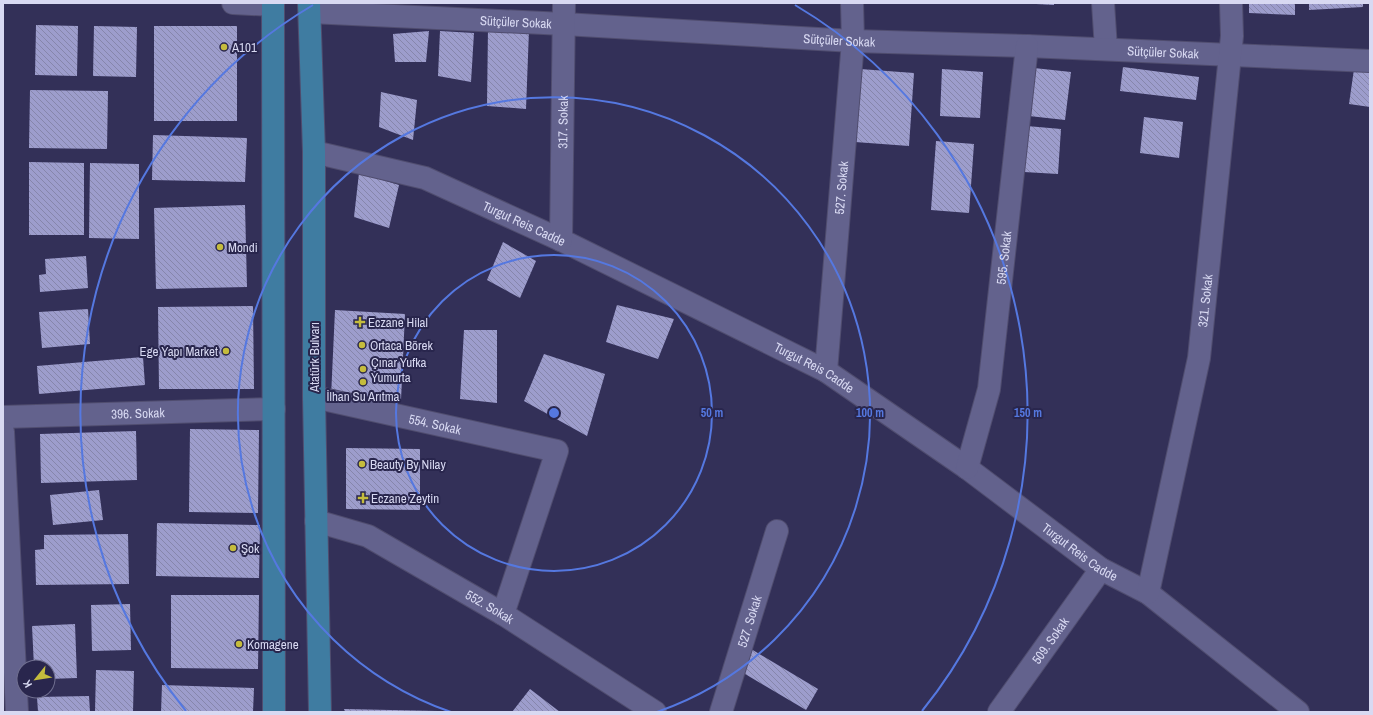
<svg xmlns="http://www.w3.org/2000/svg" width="1373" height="715" font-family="'Archivo Narrow',sans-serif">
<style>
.building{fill:url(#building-back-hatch)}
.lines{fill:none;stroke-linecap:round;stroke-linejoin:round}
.minor-casing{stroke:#504d6f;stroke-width:24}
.major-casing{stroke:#504d6f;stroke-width:24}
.minor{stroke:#63628d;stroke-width:22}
.major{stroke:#3f7ca1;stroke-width:22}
.ring{fill:none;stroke:#5578e0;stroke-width:2}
.poi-dot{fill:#c5bc3d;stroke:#29264d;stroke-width:1.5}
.labels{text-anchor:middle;stroke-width:4;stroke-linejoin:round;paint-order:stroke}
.street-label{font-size:13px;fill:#d8d9f2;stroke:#29264d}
.poi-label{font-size:13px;fill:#d8d9f2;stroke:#29264d;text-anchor:start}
.centre{fill:#5578e0;stroke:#29264d;stroke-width:2}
.ring-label{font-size:12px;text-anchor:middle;font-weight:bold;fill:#5578e0;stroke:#29264d;stroke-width:4;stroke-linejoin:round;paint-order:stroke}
</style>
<defs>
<pattern id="building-back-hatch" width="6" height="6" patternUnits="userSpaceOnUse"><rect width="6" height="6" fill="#9d9dcc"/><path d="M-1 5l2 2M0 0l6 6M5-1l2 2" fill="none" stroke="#8686ab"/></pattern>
</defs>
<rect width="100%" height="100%" fill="#333058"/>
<g class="building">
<polygon points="1036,3 1054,3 1054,5 1036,4"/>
<polygon points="1249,3 1295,3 1295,15 1249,13"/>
<polygon points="1309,3 1363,3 1363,7 1309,10"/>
<polygon points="36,25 78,26 77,76 35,75"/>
<polygon points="94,26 137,27 136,77 93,76"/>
<rect x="154" y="26" width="83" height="95"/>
<polygon points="488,27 529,30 526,109 487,106"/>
<polygon points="429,31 426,62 395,62 393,34"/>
<polygon points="440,31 474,33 471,82 438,76"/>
<polygon points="1123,67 1199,77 1196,100 1120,91"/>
<polygon points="1034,68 1071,72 1065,120 1029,116"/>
<polygon points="860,69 914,73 909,146 855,142"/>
<polygon points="942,69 983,72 980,118 940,116"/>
<polygon points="1354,69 1370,71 1370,107 1349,104"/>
<polygon points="30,90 108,91 107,149 29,148"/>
<polygon points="381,92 417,100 413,140 379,127"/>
<polygon points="1144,117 1183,122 1179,158 1140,153"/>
<polygon points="1027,126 1061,129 1058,174 1024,172"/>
<polygon points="153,135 247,138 245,182 152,180"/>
<polygon points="936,141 974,144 969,213 931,210"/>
<polygon points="29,162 84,163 84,235 29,235"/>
<polygon points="90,163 139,164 139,239 89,238"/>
<polygon points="359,173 399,185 389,228 354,217"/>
<polygon points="245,205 247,287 156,289 154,208"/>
<polygon points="503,242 536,261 520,298 487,280"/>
<polygon points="86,256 88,288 40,292 39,275 46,274 45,259"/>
<polygon points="617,305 674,319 658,359 606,342"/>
<polygon points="253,306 254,389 159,389 158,307"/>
<polygon points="88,309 90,344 42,348 39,312"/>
<polygon points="335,310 405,314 401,400 331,397"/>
<polygon points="464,330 497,330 497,403 460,399"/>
<polygon points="544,354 605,374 587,436 524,401"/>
<polygon points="143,357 145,385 39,394 37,366"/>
<polygon points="190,429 259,430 258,513 189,512"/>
<polygon points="136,431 137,480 41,483 40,434"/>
<polygon points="346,448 420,449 420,510 346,509"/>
<polygon points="99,490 103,520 53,525 50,495"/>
<polygon points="157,523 260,525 259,578 156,576"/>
<polygon points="128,534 129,584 36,585 35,550 44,549 44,535"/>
<polygon points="171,595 259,595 258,669 171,668"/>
<polygon points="130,604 131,650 92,651 91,605"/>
<polygon points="75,624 77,678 48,679 48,667 34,667 32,626"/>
<polygon points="751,649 818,689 806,710 740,671"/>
<polygon points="96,670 134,671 133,712 95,712"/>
<polygon points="162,685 254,688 253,712 161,712"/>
<polygon points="530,689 560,712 512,712"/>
<polygon points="89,696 90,712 38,712 37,697"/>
<polygon points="344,709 438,711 438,712 345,712"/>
</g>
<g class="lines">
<g class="minor-casing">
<g id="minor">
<polyline points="233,3 273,5"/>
<polyline points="1103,3 1106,49"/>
<path id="s1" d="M310,12L564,24L853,41L1027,46L1370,61"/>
<path id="s2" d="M314,152L425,178L561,240L826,371L967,468L1101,569L1148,593L1298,712"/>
<path id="s3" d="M561,240L564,3"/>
<path id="s4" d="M826,371L853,41L852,3"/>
<path id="s5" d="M314,397L557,451L503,614"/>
<path id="s6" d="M3,417L274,409"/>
<polyline points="3,432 17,712"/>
<path id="s7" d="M967,468L989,389L1027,46"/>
<path id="s8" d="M316,521L368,536L503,614L655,712"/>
<path id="s9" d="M1148,593L1199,358L1232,36L1231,3"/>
<path id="s10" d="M721,712L777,531"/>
<path id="s11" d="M999,712L1101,569"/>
</g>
</g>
<g class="major-casing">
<g id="major">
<polyline points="273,3 274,712"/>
<polyline points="309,3 314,152 314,397 320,712"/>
</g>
</g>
<use href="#minor" class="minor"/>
<use href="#major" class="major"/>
</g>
<g class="ring">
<circle cx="554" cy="413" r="158"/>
<path d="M451 712A316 316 0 1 1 657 712"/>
<path d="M186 711A474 474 0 0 1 313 5M795 5A474 474 0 0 1 922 711"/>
</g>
<g class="poi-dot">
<circle cx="224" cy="47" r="4"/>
<circle cx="220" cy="247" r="4"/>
<path d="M358 316h4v4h4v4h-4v4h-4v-4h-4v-4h4z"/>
<circle cx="362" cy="345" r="4"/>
<circle cx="226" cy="351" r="4"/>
<circle cx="363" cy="369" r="4"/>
<circle cx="363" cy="382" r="4"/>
<circle cx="362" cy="464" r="4"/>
<path d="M361 492h4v4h4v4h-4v4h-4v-4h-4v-4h4z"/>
<circle cx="233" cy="548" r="4"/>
<circle cx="239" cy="644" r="4"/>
</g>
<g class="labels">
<g class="street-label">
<text dy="5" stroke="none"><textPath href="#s1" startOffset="206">Sütçüler Sokak</textPath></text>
<text dy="5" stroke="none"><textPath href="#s1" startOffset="530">Sütçüler Sokak</textPath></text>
<text dy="5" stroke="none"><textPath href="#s1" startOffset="854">Sütçüler Sokak</textPath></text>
<text dy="5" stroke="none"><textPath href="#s3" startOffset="118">317. Sokak</textPath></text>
<text dy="5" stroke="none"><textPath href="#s4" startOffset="184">527. Sokak</textPath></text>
<text dy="5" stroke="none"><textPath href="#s2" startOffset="223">Turgut Reis Cadde</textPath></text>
<text dy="5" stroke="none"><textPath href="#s7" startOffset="214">595. Sokak</textPath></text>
<text dy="5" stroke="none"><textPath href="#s9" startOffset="298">321. Sokak</textPath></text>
<text transform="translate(314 357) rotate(-90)" y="5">Atatürk Bulvarı</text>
<text dy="5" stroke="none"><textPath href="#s2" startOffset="547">Turgut Reis Cadde</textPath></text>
<text dy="5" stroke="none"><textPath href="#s6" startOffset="135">396. Sokak</textPath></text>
<text dy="5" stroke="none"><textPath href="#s5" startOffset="124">554. Sokak</textPath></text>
<text dy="5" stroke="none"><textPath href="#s2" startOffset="871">Turgut Reis Cadde</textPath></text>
<text dy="5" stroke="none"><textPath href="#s8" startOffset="195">552. Sokak</textPath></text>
<text dy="5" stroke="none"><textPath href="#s10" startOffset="95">527. Sokak</textPath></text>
<text dy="5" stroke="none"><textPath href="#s11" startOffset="88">509. Sokak</textPath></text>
</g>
<g class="poi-label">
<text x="232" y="52">A101</text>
<text x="228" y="252">Mondi</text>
<text x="368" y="327">Eczane Hilal</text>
<text x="370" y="350">Ortaca Börek</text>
<text x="218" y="356" text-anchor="end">Ege Yapı Market</text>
<text x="371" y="367">Çınar Yufka<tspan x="371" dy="15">Yumurta</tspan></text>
<text x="363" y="401" text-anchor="middle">İlhan Su Arıtma</text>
<text x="370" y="469">Beauty By Nilay</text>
<text x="371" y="503">Eczane Zeytin</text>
<text x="241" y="553">Şok</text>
<text x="247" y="649">Komagene</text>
</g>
</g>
<circle cx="554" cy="413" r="6" class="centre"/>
<g class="ring-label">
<text x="712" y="417">50 m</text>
<text x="870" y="417">100 m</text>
<text x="1028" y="417">150 m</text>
</g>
<rect width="1373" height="715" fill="none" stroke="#d8d9f2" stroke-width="8"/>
<g transform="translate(36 679) rotate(240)"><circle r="19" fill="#29264d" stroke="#6f6e8f"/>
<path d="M0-3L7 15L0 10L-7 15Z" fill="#c5bc3d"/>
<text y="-6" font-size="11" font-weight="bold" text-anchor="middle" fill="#d8d9f2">K</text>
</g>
</svg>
